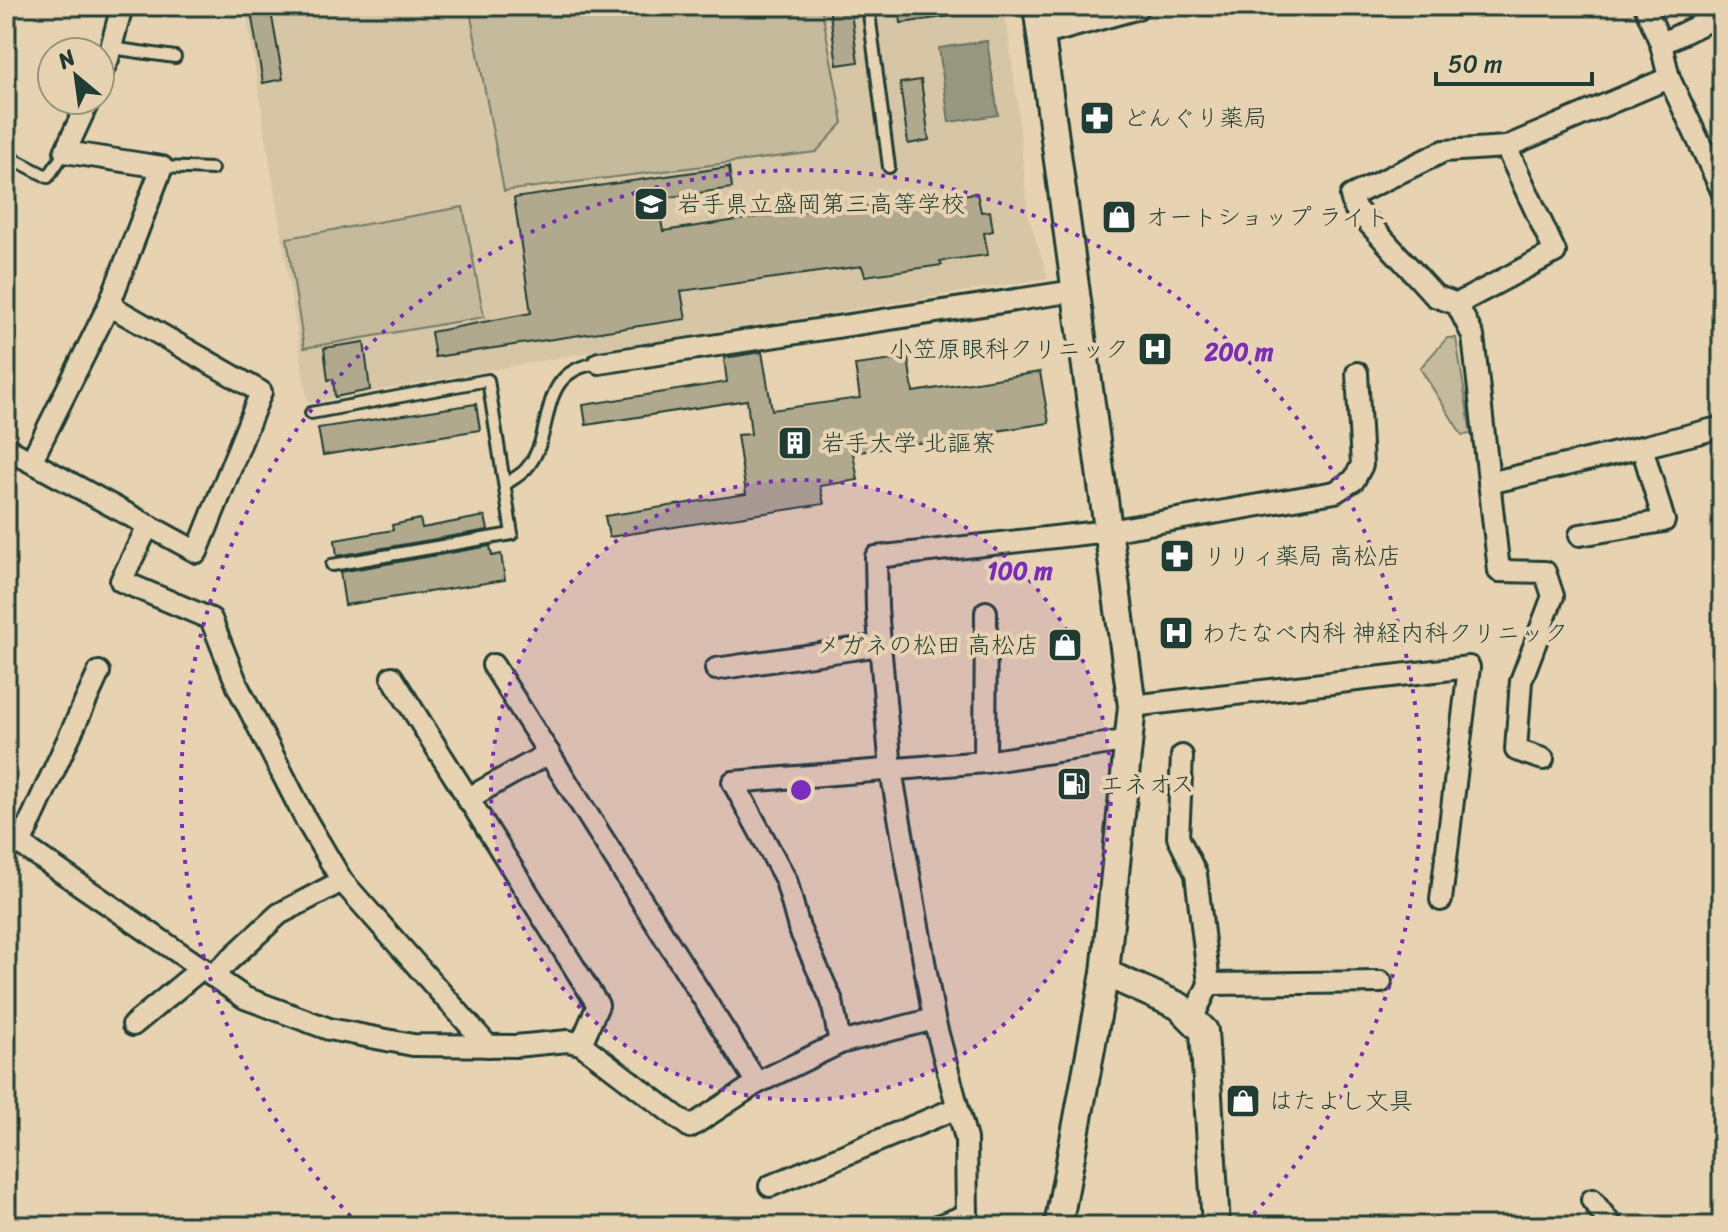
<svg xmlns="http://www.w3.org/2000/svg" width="1728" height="1232" font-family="Sriracha,'Klee One',sans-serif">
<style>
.built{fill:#d6c6a6}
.green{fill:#c6ba9c;stroke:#727c68;stroke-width:2}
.water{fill:#989880;stroke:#687462;stroke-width:2}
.building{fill:#b0a98e;stroke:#1f3d34;stroke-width:2}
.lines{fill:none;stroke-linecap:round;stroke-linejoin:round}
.service-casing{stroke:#1f3d34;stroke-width:16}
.minor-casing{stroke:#1f3d34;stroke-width:26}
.tertiary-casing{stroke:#1f3d34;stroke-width:32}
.service{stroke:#e7d3b1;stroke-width:10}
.minor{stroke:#e7d3b1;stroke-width:20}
.tertiary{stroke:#e7d3b1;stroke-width:26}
.ring{fill:none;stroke:#7b2cbf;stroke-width:4;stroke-dasharray:4 8}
.labels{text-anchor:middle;stroke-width:8;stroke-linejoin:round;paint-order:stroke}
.poi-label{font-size:24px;fill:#1f3d34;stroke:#e7d3b1;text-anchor:start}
.centre{fill:#7b2cbf;stroke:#e7d3b1;stroke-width:4}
.ring-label{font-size:24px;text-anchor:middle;font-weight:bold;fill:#7b2cbf;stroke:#e7d3b1;stroke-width:8;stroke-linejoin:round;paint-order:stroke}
</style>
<rect width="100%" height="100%" fill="#e7d3b1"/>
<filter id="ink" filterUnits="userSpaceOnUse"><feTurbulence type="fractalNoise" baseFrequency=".0125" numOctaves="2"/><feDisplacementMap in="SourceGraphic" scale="16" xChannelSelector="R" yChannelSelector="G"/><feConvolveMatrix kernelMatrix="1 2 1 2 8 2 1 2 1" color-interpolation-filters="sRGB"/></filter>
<g filter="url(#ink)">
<polygon class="built" points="245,6 1004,6 1017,99 1028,215 1048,278 591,352 308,403"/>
<g class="green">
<polygon points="469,6 821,6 843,123 816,152 504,191"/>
<polygon points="463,207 484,317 304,348 287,238"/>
<polygon points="1447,338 1456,338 1471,434 1462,435 1420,368"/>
</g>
<polygon class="water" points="987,41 998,115 949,122 939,48"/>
<g class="building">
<polygon points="250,6 270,6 283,79 263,83"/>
<polygon points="829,6 850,6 858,62 837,65"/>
<polygon points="899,6 951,6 952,16 901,23"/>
<polygon points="921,80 929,140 908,144 900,83"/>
<polygon points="729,167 732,188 657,199 663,231 840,205 841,209 977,193 981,212 990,211 993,231 984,233 988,255 940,261 942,265 865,276 862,266 681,291 686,319 435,357 431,332 531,313 514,198"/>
<polygon points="364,342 370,390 335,397 333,379 328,380 324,348"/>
<polygon points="762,352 772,410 860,398 855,365 908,358 913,392 1040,372 1049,423 853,453 858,480 820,486 824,504 609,537 605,516 746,494 737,435 751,434 747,400 586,425 583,405 727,382 724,358"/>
<polygon points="476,404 480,430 323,455 318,428"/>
<polygon points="485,516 488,530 337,556 335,540 393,530 392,525 420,519 422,528"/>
<polygon points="490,546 492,556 501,554 505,580 345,605 340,572"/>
</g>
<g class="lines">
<g class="service-casing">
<g id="service">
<polyline points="868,6 889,167"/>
<polyline points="111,48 175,57"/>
<polyline points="6,155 48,177 65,152"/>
<polyline points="162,167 212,169"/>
<polyline points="311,413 488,380 512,534 332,565"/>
<path d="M506,484C512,479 521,475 526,469C558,433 533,371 599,363"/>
</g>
</g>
<g class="minor-casing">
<g id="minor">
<polyline points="1645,6 1661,44 1669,78 1722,191"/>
<polyline points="1661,44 1722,14"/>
<polyline points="100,76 108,59 122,6"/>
<polyline points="1457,304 1555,252 1506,147"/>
<polyline points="599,363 1075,291"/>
<polyline points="6,448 197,552 261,392 109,305 162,167 65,152 89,100"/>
<polyline points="31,462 109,305"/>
<polyline points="1489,483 1642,447"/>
<polyline points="148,526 121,581 211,619 238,687 306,820 342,881 488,1046"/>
<polyline points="1580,535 1664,521 1642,447 1722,427"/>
<polyline points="493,665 757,1083"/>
<polyline points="716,669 880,645"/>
<polyline points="392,677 598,1005 581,1044"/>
<polyline points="1132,706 1469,667 1441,900"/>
<polyline points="1182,756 1178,837 1196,874 1209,984 1192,1019"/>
<polyline points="1543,759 1516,750 1521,681 1553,596 1545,572 1499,571 1473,336 1457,304 1435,296 1354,207 1351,196 1444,151 1506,147 1669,78"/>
<polyline points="985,762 986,612"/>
<polyline points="467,799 549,753"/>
<polyline points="6,834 245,998 329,1029 413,1045 515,1046 568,1041 581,1044 690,1127 757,1083 840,1043 934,1019 966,1139 967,1215 971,1226"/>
<polyline points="21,842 99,672"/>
<polyline points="212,976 279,914 342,881"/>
<polyline points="1209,984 1381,982"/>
<polyline points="934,1019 891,770 877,608 876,557 1108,531 1335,492 1354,480 1362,465 1357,373"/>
<polyline points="133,1025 202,968"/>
<polyline points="840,1043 832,1001 799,928 786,880 733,782 985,762 1131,740"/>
<polyline points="770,1186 957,1108"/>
<polyline points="1592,1200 1612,1226"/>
<polyline points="938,1226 967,1215"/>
</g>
</g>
<g class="tertiary-casing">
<g id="tertiary">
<polyline points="1037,6 1132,706 1105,973 1058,1226"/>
<polyline points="1041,32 1135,6"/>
<polyline points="1105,973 1179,1006 1204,1031 1216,1226"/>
</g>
</g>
<use href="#service" class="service"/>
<use href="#minor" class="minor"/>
<use href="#tertiary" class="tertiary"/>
</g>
</g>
<circle cx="801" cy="790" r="310" fill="#7b2cbf" fill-opacity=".12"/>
<g class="ring">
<circle cx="801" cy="790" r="310"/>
<path d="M359 1225A620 620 0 1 1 1243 1225"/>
</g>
<defs>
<g id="pharmacy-square" transform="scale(1.8)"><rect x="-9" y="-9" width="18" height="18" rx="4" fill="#1f3d34" stroke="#e7d3b1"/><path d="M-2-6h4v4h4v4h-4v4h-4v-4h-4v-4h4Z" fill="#fff"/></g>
<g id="school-square" transform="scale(1.8)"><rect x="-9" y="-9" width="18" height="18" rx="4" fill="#1f3d34" stroke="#e7d3b1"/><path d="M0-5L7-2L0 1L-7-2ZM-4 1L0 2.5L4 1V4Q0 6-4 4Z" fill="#fff"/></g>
<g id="shop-square" transform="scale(1.8)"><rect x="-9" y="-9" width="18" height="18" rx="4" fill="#1f3d34" stroke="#e7d3b1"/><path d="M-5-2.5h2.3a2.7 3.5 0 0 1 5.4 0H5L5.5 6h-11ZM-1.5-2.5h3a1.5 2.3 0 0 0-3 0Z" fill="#fff"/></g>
<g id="hospital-square" transform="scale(1.8)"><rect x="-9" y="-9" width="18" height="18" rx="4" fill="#1f3d34" stroke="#e7d3b1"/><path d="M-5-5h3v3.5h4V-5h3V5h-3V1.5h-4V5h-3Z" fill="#fff"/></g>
<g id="building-square" transform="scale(1.8)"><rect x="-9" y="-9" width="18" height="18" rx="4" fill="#1f3d34" stroke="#e7d3b1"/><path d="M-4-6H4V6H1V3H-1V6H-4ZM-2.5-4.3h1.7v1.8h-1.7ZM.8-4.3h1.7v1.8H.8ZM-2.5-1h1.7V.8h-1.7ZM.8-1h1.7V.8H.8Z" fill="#fff"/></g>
<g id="fuel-square" transform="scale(1.8)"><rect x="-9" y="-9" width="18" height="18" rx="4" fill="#1f3d34" stroke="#e7d3b1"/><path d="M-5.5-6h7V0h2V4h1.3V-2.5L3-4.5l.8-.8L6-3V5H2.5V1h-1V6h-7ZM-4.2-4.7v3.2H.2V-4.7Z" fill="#fff"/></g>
</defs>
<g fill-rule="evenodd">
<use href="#pharmacy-square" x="1097" y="118"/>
<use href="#school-square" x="651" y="204"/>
<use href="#shop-square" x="1119" y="217"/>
<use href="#hospital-square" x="1155" y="349"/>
<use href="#building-square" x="795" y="443"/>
<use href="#pharmacy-square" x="1177" y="556"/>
<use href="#hospital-square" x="1176" y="633"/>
<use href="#shop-square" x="1065" y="645"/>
<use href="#fuel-square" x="1074" y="784"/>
<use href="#shop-square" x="1243" y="1101"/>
</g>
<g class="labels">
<g class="poi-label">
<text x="1123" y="126">どんぐり薬局</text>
<text x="677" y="212">岩手県立盛岡第三高等学校</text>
<text x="1145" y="225">オートショップ ライト</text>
<text x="1129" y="357" text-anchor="end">小笠原眼科クリニック</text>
<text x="821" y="451">岩手大学 北謳寮</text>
<text x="1203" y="564">リリィ薬局 高松店</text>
<text x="1202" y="641">わたなべ内科 神経内科クリニック</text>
<text x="1039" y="653" text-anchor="end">メガネの松田 高松店</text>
<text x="1100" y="792">エネオス</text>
<text x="1269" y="1109">はたよし文具</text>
</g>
</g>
<circle cx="801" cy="790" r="12" class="centre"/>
<g class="ring-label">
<text x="1239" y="360">200 m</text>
<text x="1020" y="579">100 m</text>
</g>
<rect width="1728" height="1232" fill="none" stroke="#e7d3b1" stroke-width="32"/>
<rect x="16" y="16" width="1696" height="1200" fill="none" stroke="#1f3d34" stroke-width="3" filter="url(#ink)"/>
<g transform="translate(76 76) rotate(331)"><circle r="38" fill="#e7d3b1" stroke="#97977f" stroke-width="2"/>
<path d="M0-6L14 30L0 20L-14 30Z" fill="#1f3d34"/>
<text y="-12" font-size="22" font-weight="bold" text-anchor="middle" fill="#1f3d34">N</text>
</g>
<path d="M1436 72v12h156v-12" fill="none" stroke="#1f3d34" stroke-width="4"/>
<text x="1448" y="72" font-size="24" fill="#1f3d34" stroke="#e7d3b1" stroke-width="6" paint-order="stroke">50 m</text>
</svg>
